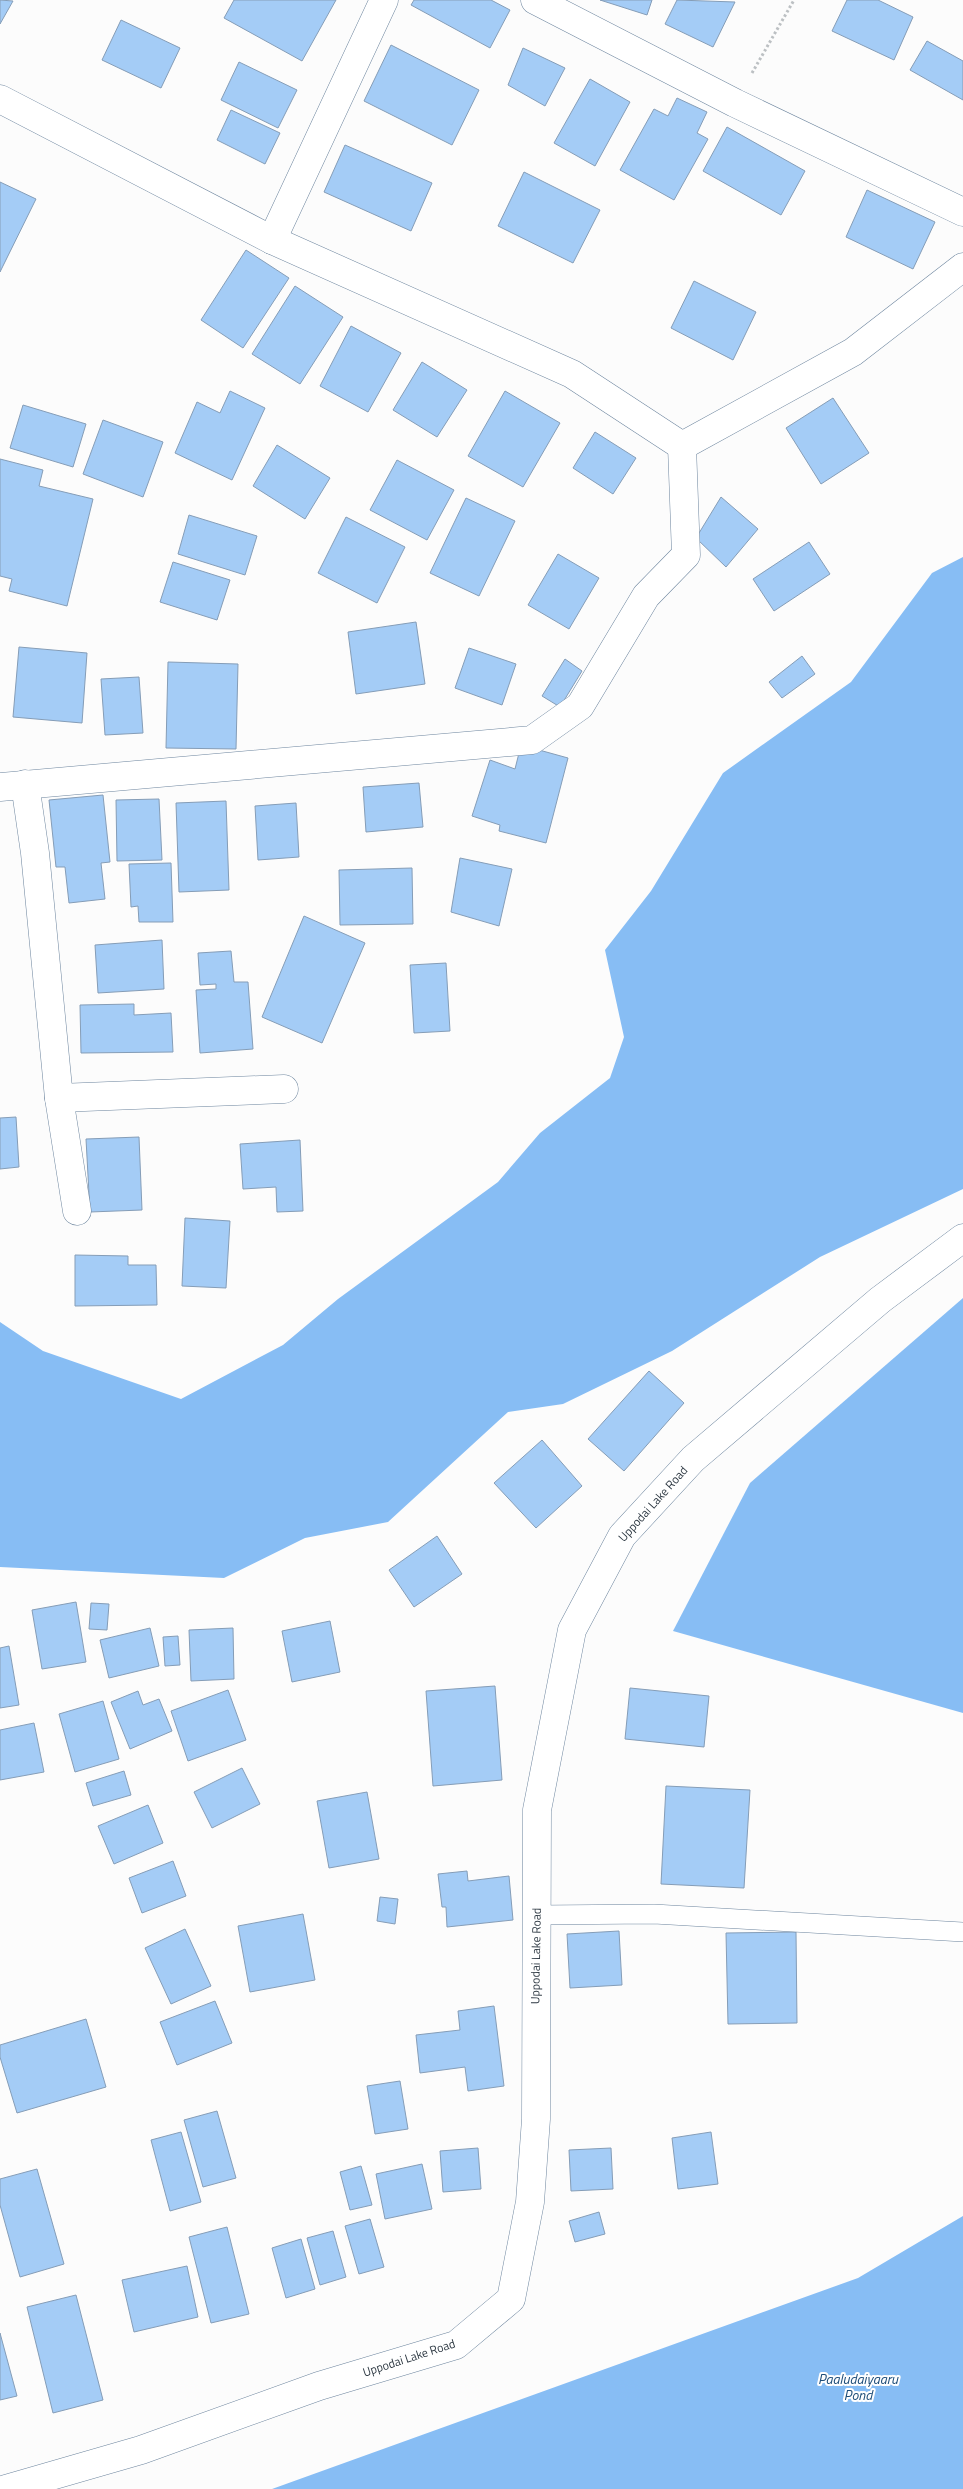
<svg xmlns="http://www.w3.org/2000/svg" width="963" height="2489" font-family="'Titillium Web',sans-serif">
<style>
.water{fill:#87bdf4}
.building{fill:#a4ccf6;stroke:#859db7}
.lines{fill:none;stroke-linecap:round;stroke-linejoin:round}
.service-casing{stroke:#6e869f;stroke-width:20}
.minor-casing{stroke:#6e869f;stroke-width:29}
.tertiary-casing{stroke:#6e869f;stroke-width:29}
.path{stroke:#bcc0c3;stroke-width:3;stroke-dasharray:2.5 2.5;stroke-linecap:butt}
.service{stroke:#fff;stroke-width:19}
.minor{stroke:#fff;stroke-width:28}
.tertiary{stroke:#fff;stroke-width:28}
.labels{text-anchor:middle;stroke-width:4;stroke-linejoin:round;paint-order:stroke}
.street-label{font-size:12px;fill:#2e3943;stroke:#fff}
.water-label{font-size:14px;font-style:italic;fill:#1d4d79;stroke:#fff}
</style>
<rect width="100%" height="100%" fill="#fcfcfc"/>
<g class="water">
<polygon points="963,557 963,1189 820,1257 672,1351 563,1404 508,1412 388,1522 305,1538 224,1578 0,1567 0,1322 43,1351 181,1399 283,1345 338,1299 498,1182 540,1133 610,1078 624,1037 605,950 651,891 723,773 851,682 932,573"/>
<polygon points="963,1298 963,1713 673,1631 750,1483"/>
<polygon points="963,2216 963,2489 272,2489 858,2278"/>
</g>
<g class="building">
<polygon points="0,0 13,1 0,24"/>
<polygon points="234,0 336,0 302,61 224,18"/>
<polygon points="414,0 491,0 510,10 490,48 411,5"/>
<polygon points="600,0 652,0 647,15"/>
<polygon points="677,0 735,2 713,47 665,24"/>
<polygon points="847,0 878,0 913,17 894,60 832,31"/>
<polygon points="121,20 180,48 161,88 102,60"/>
<polygon points="927,41 963,61 963,100 910,70"/>
<polygon points="391,45 479,90 452,145 364,101"/>
<polygon points="523,48 565,68 545,106 508,85"/>
<polygon points="239,62 297,90 278,128 221,100"/>
<polygon points="590,79 630,102 595,166 554,143"/>
<polygon points="677,98 707,112 697,133 708,139 674,200 620,170 654,109 668,116"/>
<polygon points="231,110 280,133 265,164 217,140"/>
<polygon points="727,127 805,171 781,215 703,171"/>
<polygon points="345,145 432,183 411,231 324,192"/>
<polygon points="524,172 600,210 573,263 498,226"/>
<polygon points="0,182 36,199 0,272"/>
<polygon points="867,190 935,222 913,269 846,237"/>
<polygon points="246,250 289,278 243,348 201,320"/>
<polygon points="694,281 756,312 733,360 671,328"/>
<polygon points="295,286 343,317 300,384 252,354"/>
<polygon points="351,326 401,353 368,412 320,386"/>
<polygon points="422,362 467,390 437,437 393,410"/>
<polygon points="230,391 265,408 232,480 175,453 197,402 220,413"/>
<polygon points="505,391 560,423 523,487 468,456"/>
<polygon points="833,398 869,453 821,484 786,428"/>
<polygon points="23,405 86,424 73,467 10,448"/>
<polygon points="103,420 163,442 143,497 83,474"/>
<polygon points="595,432 636,458 613,494 573,468"/>
<polygon points="277,445 330,478 305,519 253,486"/>
<polygon points="0,459 43,470 39,486 93,499 67,606 9,591 12,579 0,576"/>
<polygon points="397,460 454,490 427,540 370,510"/>
<polygon points="721,497 758,529 726,567 696,538"/>
<polygon points="466,498 515,521 479,596 430,573"/>
<polygon points="189,515 257,536 245,575 178,554"/>
<polygon points="346,517 405,547 377,603 318,573"/>
<polygon points="809,542 830,574 774,611 753,579"/>
<polygon points="558,554 599,578 569,629 528,605"/>
<polygon points="173,562 230,580 217,620 160,602"/>
<polygon points="416,622 425,684 356,694 348,632"/>
<polygon points="19,647 87,653 82,723 13,717"/>
<polygon points="469,648 516,664 502,705 455,688"/>
<polygon points="802,656 815,674 782,698 769,682"/>
<polygon points="565,659 582,671 560,707 542,696"/>
<polygon points="168,662 238,664 236,749 166,748"/>
<polygon points="139,677 143,733 105,735 101,679"/>
<polygon points="521,745 568,758 546,843 499,831 500,825 472,816 490,760 515,769"/>
<polygon points="419,783 423,827 366,832 363,787"/>
<polygon points="103,795 110,862 101,863 105,899 69,903 65,867 56,867 49,800"/>
<polygon points="159,799 162,860 117,861 116,800"/>
<polygon points="226,801 229,890 179,892 176,803"/>
<polygon points="296,803 299,857 258,860 255,806"/>
<polygon points="460,858 512,869 499,926 451,912"/>
<polygon points="171,863 173,922 139,922 138,906 131,907 129,864"/>
<polygon points="412,868 413,924 340,925 339,870"/>
<polygon points="304,916 365,943 322,1043 262,1017"/>
<polygon points="162,940 164,989 98,993 95,945"/>
<polygon points="231,951 234,982 248,982 253,1049 200,1053 196,990 216,989 216,984 200,985 198,953"/>
<polygon points="446,963 450,1031 414,1033 410,965"/>
<polygon points="134,1004 134,1015 171,1013 173,1052 81,1053 80,1005"/>
<polygon points="16,1117 19,1167 0,1169 0,1118"/>
<polygon points="139,1137 142,1210 90,1212 86,1139"/>
<polygon points="300,1140 303,1211 277,1212 276,1187 243,1189 240,1144"/>
<polygon points="185,1218 230,1221 226,1288 182,1286"/>
<polygon points="75,1255 128,1256 128,1265 156,1265 157,1305 75,1306"/>
<polygon points="649,1371 684,1403 624,1471 588,1439"/>
<polygon points="542,1440 582,1486 536,1528 494,1483"/>
<polygon points="437,1536 462,1574 414,1607 389,1570"/>
<polygon points="76,1602 86,1662 42,1669 32,1610"/>
<polygon points="91,1603 109,1604 107,1630 89,1629"/>
<polygon points="330,1621 340,1672 292,1682 282,1631"/>
<polygon points="150,1628 159,1666 109,1678 100,1640"/>
<polygon points="233,1628 234,1679 191,1681 189,1630"/>
<polygon points="178,1636 180,1665 165,1666 163,1637"/>
<polygon points="9,1646 19,1705 0,1708 0,1648"/>
<polygon points="495,1686 502,1780 433,1786 426,1691"/>
<polygon points="630,1688 709,1696 704,1747 625,1739"/>
<polygon points="228,1690 246,1740 188,1761 171,1711"/>
<polygon points="138,1691 143,1705 159,1699 172,1731 130,1749 111,1702"/>
<polygon points="103,1701 119,1759 75,1772 59,1714"/>
<polygon points="34,1723 44,1772 0,1780 0,1730"/>
<polygon points="242,1768 260,1804 212,1828 194,1792"/>
<polygon points="124,1771 131,1795 93,1806 86,1783"/>
<polygon points="666,1786 750,1790 744,1888 661,1884"/>
<polygon points="367,1792 379,1859 329,1868 317,1801"/>
<polygon points="148,1805 163,1843 114,1864 98,1826"/>
<polygon points="173,1861 186,1896 142,1913 129,1878"/>
<polygon points="467,1871 468,1881 509,1876 513,1920 447,1927 446,1907 442,1907 438,1874"/>
<polygon points="380,1897 398,1899 395,1924 377,1921"/>
<polygon points="303,1914 315,1980 250,1992 238,1926"/>
<polygon points="185,1929 211,1986 171,2004 145,1948"/>
<polygon points="619,1931 622,1985 570,1988 567,1934"/>
<polygon points="796,1932 797,2023 728,2024 726,1933"/>
<polygon points="215,2001 232,2043 177,2065 160,2022"/>
<polygon points="494,2006 504,2086 468,2091 465,2067 420,2073 416,2035 460,2030 458,2011"/>
<polygon points="86,2019 106,2087 17,2113 0,2057 0,2045"/>
<polygon points="400,2081 408,2129 375,2134 367,2086"/>
<polygon points="217,2111 236,2178 203,2187 184,2120"/>
<polygon points="181,2132 201,2202 170,2211 151,2140"/>
<polygon points="711,2132 718,2184 678,2189 672,2138"/>
<polygon points="478,2148 481,2189 443,2192 440,2151"/>
<polygon points="611,2148 613,2189 571,2191 569,2150"/>
<polygon points="422,2164 432,2209 385,2219 376,2174"/>
<polygon points="361,2166 372,2205 350,2210 340,2172"/>
<polygon points="37,2169 64,2264 20,2277 0,2205 0,2179"/>
<polygon points="599,2212 605,2234 575,2242 569,2221"/>
<polygon points="370,2219 384,2267 359,2274 345,2226"/>
<polygon points="227,2227 249,2314 211,2323 189,2237"/>
<polygon points="333,2231 346,2277 320,2285 307,2238"/>
<polygon points="301,2239 315,2289 286,2298 272,2248"/>
<polygon points="187,2266 198,2317 134,2332 122,2280"/>
<polygon points="76,2295 103,2400 53,2413 27,2307"/>
<polygon points="0,2333 17,2396 0,2400"/>
</g>
<g class="lines">
<g class="service-casing">
<polyline id="service" points="537,1915 654,1914 963,1932"/>
</g>
<g class="minor-casing">
<g id="minor">
<polyline points="535,0 735,103 963,212"/>
<polyline points="0,99 272,240 572,374 682,446"/>
<polyline points="272,240 384,0"/>
<polyline points="682,446 853,352 963,267"/>
<polyline points="25,784 35,853 59,1098 77,1211"/>
<polyline points="0,787 532,740 580,706 646,596 686,555 682,446"/>
<polyline points="59,1098 284,1089"/>
</g>
</g>
<g class="tertiary-casing">
<polyline id="tertiary" points="6,2489 141,2450 319,2386 456,2345 511,2299 530,2202 536,2119 537,1810 572,1630 622,1536 693,1459 880,1300 963,1238"/>
</g>
<polyline class="path" points="752,73 794,0"/>
<use href="#service" class="service"/>
<use href="#minor" class="minor"/>
<use href="#tertiary" class="tertiary"/>
</g>
<g class="labels">
<g class="street-label">
<text transform="translate(653 1504) rotate(-48)" y="4">Uppodai Lake Road</text>
<text transform="translate(536 1956) rotate(-89)" y="4">Uppodai Lake Road</text>
<text transform="translate(409 2358) rotate(-18)" y="4">Uppodai Lake Road</text>
</g>
<g class="water-label">
<text x="858" y="2384">Paaludaiyaaru<tspan x="858" dy="16">Pond</tspan></text>
</g>
</g>
</svg>
